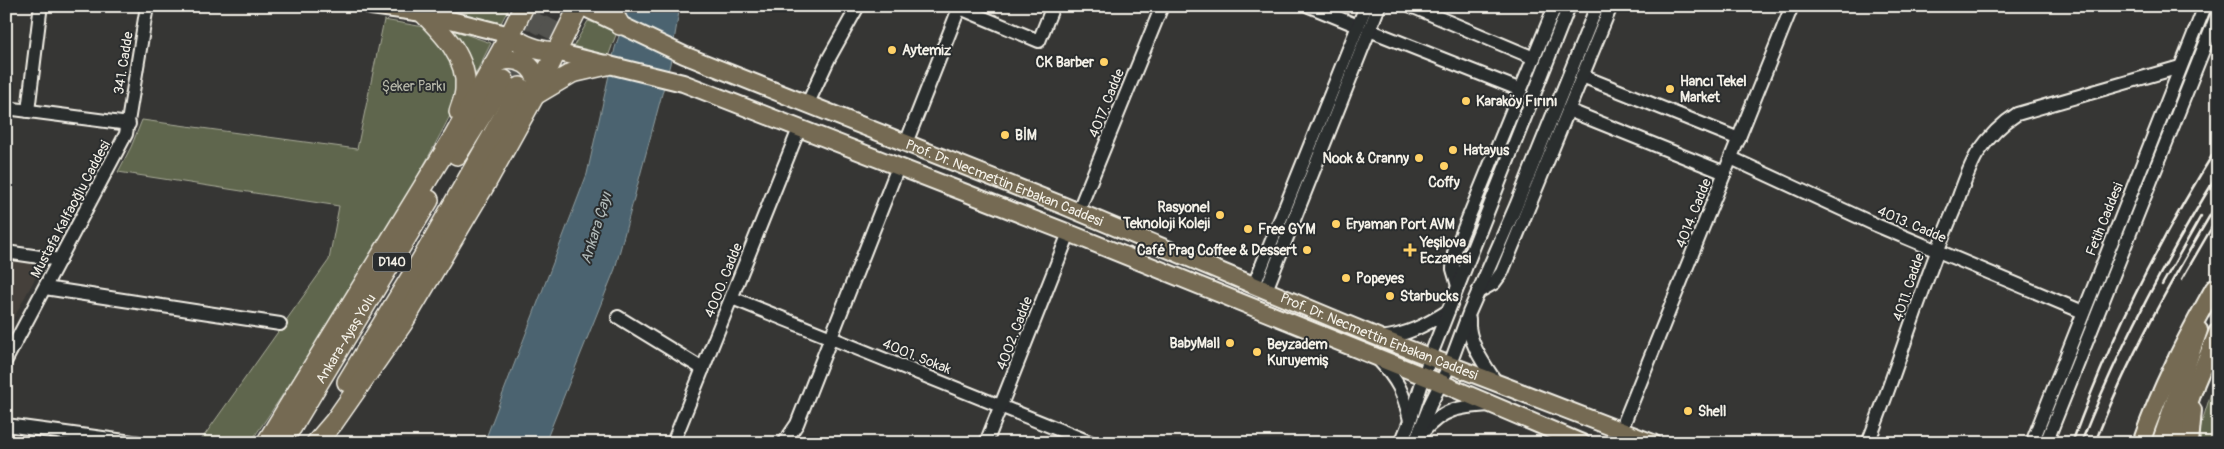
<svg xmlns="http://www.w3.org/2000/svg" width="2224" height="449" font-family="Pangolin,sans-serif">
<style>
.built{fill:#44413b}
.green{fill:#5f664d;stroke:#aaac9a}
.water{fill:#4b646f;stroke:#8f9c9f}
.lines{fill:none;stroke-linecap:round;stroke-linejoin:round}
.highway-tunnel{stroke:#52524f;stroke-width:19;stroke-dasharray:19 9;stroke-linecap:butt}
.minor-casing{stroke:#f4f1e8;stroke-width:16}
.major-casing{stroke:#f4f1e8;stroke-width:20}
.highway-casing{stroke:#f4f1e8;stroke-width:22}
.minor{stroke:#2a2d2e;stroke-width:12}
.major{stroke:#756b52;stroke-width:16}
.highway{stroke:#756b52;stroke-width:19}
.rail{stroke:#f4f1e8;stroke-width:2.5}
.poi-dot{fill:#ffd166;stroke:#2a2d2e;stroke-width:2}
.labels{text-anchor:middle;stroke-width:4;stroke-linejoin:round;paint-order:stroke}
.shield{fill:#2a2d2e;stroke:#b7b6b0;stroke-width:1}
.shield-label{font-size:12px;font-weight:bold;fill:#f4f1e8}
.poi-label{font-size:14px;font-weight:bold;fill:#f4f1e8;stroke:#2a2d2e;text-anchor:start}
.street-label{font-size:14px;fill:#f4f1e8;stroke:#2a2d2e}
.park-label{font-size:14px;fill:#b8b9aa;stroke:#2a2d2e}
.water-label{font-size:15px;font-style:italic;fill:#b0b9b8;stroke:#2a2d2e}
</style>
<rect width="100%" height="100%" fill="#363634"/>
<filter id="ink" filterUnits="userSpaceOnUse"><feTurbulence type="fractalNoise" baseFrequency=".02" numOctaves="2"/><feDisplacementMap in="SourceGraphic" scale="10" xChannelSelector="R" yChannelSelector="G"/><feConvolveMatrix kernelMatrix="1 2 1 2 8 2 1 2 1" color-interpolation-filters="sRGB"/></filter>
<g filter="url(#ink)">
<polygon class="built" points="6,256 44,262 6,332"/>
<g class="green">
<polygon points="436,6 510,6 500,25"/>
<path d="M384,20L424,27L441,40L456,72L457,87L452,112C393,227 323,336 250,443H199L329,260L339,206L118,172L131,147L142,120L357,149Z"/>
<polygon points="588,21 604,26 617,32 608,57 573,47"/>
<polygon points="447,28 491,43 471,83"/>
<polygon points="2218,371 2218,443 2200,443 2200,428"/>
</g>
<polygon class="water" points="629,6 680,6 670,64 615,269 545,443 484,443 587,174 615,48"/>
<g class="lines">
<g class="highway-tunnel">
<polyline points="504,80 542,6"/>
<polyline points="520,87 563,6"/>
</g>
<g class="minor-casing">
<g id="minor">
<polyline points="1309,6 1358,26"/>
<polyline points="1411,6 1534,58"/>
<polyline points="960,8 1039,41 1053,6"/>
<polyline points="1369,30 1521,90"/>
<polyline points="1582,76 1739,139"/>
<polyline points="807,105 829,58 858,6"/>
<polyline points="6,108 129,124"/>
<polyline points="1568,110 1725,173"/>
<polyline points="28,111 40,12"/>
<polyline points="906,143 960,6"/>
<polyline points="1731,158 1876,225 2083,312"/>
<polyline points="1078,212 1162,6"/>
<polyline points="6,252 60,260"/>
<polyline points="1254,285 1366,6"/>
<polyline points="1458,286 1453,269 1454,253 1555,6"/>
<polyline points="45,288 280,324"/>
<polyline points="1266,290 1379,6"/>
<polyline points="1478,292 1494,283 1502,272 1611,6"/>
<polyline points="732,298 1092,443"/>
<polyline points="618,317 703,369"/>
<path d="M1469,319C1467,341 1484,364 1496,382"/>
<path d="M1381,338C1407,335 1426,325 1448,311"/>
<path d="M1378,359C1398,381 1403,391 1410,420"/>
<polyline points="6,360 126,134 147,6"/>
<polyline points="6,425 140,443"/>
<polyline points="1621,430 1792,6"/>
<path d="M1423,432C1443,408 1460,407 1490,405"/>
<polyline points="673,443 799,129"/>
<polyline points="784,443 797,424 898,167"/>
<polyline points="986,443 1069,233"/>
<polyline points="1401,443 1410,421 1430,357 1569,6"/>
<polyline points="1415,443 1430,405 1450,364 1469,313 1516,206 1597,6"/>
<path d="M1868,443C1899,366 1921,286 1954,210C1961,192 1967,171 1977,154C1988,138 2001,124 2017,114L2180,67"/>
<polyline points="2032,443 2205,6"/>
<polyline points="2046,443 2218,13"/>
</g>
</g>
<g class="major-casing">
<g id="major">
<polyline points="371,6 423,13 510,35"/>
<path id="s1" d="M581,6L684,55L1062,205L1380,338L1653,443"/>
<polyline points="556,52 683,83 1069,233 1441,383 1582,443"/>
<path d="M2141,443C2160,388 2186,338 2214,288"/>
<polyline points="2160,443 2199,330"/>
<polyline points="2176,443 2196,383 2218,331"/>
<polyline points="2190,443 2193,410"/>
</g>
</g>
<g class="highway-casing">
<g id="highway">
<polyline points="609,6 620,25"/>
<path d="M423,13C443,33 468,58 465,89C465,97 461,105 459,112"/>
<path d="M510,35C523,46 539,51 556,52"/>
<path d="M493,65C515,50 543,67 536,93"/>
<polyline points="535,95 572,73 607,65"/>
<polyline points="457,155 504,80"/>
<polyline points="347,382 426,252 520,87"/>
<polyline points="266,443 453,138 510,35 524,6"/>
<path id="s2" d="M279,443L292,427L429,200"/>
<polyline points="316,443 334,422 403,323 485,185 535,95 579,6"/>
</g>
</g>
<use href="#minor" class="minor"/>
<use href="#major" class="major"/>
<use href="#highway" class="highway"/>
<g class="rail">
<polyline points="2182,279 2212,227"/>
<polyline points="2162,285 2201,216"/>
<path d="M2072,443C2109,341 2160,238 2218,146"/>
<path d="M2081,443C2118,349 2165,260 2218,174"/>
<path d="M2095,443C2127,359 2172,279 2218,202"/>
</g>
</g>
</g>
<g class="poi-dot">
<circle cx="892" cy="50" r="5"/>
<circle cx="1104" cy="62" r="5"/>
<circle cx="1670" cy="89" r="5"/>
<circle cx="1466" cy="101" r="5"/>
<circle cx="1005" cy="135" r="5"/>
<circle cx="1453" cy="150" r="5"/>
<circle cx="1419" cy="158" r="5"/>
<circle cx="1444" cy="166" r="5"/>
<circle cx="1220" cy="215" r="5"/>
<circle cx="1336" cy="224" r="5"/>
<circle cx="1248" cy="229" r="5"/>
<circle cx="1307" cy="250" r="5"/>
<path d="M1407.5 242.5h5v5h5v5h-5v5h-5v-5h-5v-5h5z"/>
<circle cx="1346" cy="278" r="5"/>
<circle cx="1390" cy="296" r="5"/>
<circle cx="1230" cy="343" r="5"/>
<circle cx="1257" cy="352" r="5"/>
<circle cx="1688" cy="411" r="5"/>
</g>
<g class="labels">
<rect class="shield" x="373" y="252.5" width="38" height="19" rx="4"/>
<g class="shield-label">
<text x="392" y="266">D140</text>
</g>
<g class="poi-label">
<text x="902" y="55">Aytemiz</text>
<text x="1094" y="67" text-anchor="end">CK Barber</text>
<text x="1680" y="86">Hancı Tekel<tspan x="1680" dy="16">Market</tspan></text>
<text x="1476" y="106">Karaköy Fırını</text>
<text x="1015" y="140">BİM</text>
<text x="1463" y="155">Hatayus</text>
<text x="1409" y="163" text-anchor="end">Nook &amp; Cranny</text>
<text x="1444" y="187" text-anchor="middle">Coffy</text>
<text x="1210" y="212" text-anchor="end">Rasyonel<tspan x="1210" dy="16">Teknoloji Koleji</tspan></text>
<text x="1346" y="229">Eryaman Port AVM</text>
<text x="1258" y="234">Free GYM</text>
<text x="1420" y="247">Yeşilova<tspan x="1420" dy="16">Eczanesi</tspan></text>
<text x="1297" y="255" text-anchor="end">Café Prag Coffee &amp; Dessert</text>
<text x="1356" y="283">Popeyes</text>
<text x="1400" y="301">Starbucks</text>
<text x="1220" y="348" text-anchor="end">BabyMall</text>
<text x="1267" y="349">Beyzadem<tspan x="1267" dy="16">Kuruyemiş</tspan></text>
<text x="1698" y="416">Shell</text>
</g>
<g class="street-label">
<text transform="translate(123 63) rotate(-81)" y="5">341. Cadde</text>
<text transform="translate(1106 103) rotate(-68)" y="5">4017. Cadde</text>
<text dy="5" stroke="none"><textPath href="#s1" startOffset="459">Prof. Dr. Necmettin Erbakan Caddesi</textPath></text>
<text transform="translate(70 209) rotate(-62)" y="5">Mustafa Kalfaoğlu Caddesi</text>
<text transform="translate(1693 213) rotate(-68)" y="5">4014. Cadde</text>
<text transform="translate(2104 219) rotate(-68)" y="5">Fetih Caddesi</text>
<text transform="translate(1912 224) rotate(23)" y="5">4013. Cadde</text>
<text transform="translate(723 280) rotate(-68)" y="5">4000. Cadde</text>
<text transform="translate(1908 287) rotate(-71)" y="5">4011. Cadde</text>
<text transform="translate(1014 333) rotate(-69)" y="5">4002. Cadde</text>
<text dy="5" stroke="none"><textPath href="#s1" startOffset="864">Prof. Dr. Necmettin Erbakan Caddesi</textPath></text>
<text dy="5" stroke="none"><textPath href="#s2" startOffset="124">Ankara-Ayaş Yolu</textPath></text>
<text transform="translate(917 356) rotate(22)" y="5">4001. Sokak</text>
</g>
<g class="park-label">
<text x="414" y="91">Şeker Parkı</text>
</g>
<g class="water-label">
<text transform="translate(596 228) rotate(-73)" y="5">Ankara Çayı</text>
</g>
</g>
<rect width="2224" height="449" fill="none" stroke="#2a2d2e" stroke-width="25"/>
<rect x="12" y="12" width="2199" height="424" fill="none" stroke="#f4f1e8" stroke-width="2" filter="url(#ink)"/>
</svg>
